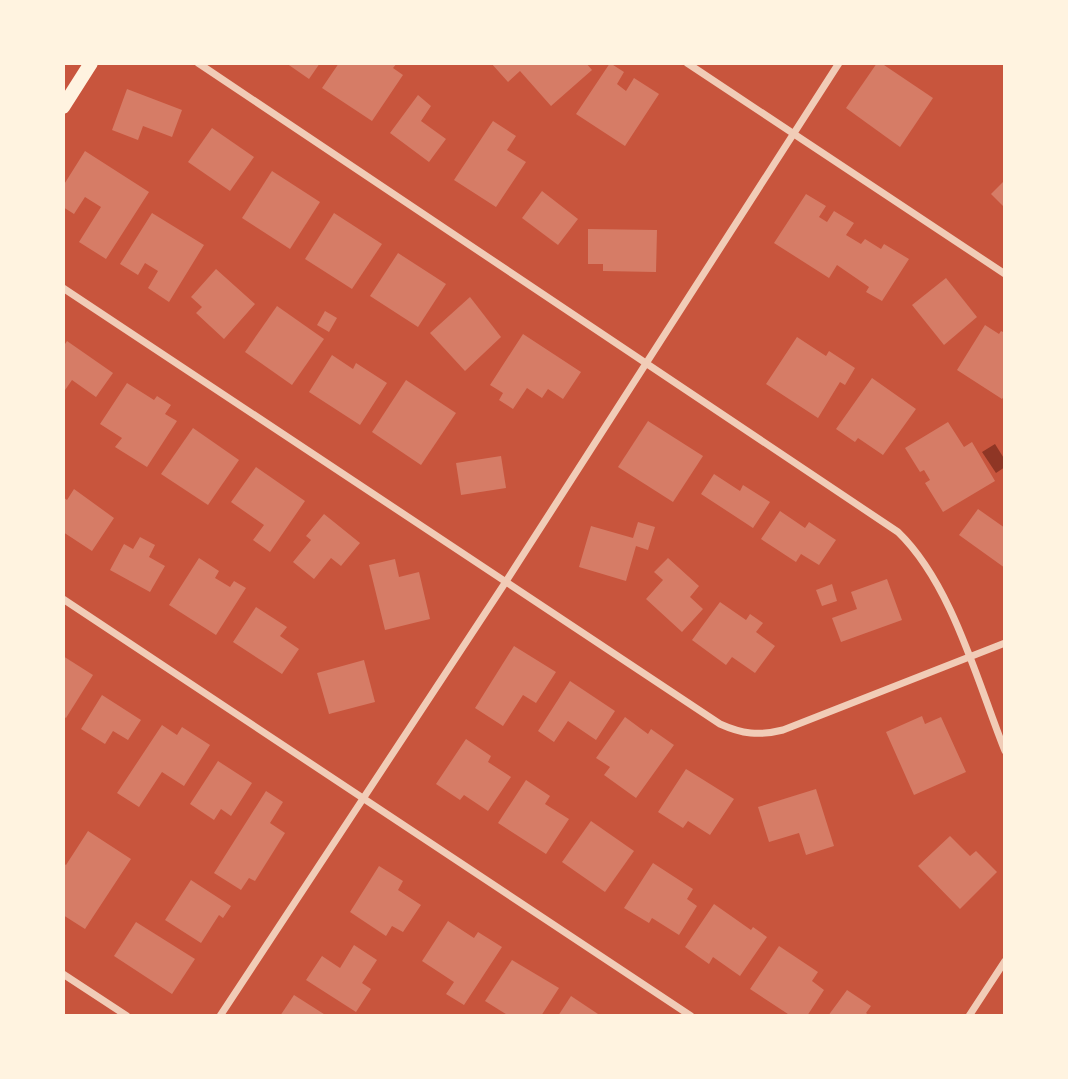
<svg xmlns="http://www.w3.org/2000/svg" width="1068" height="1079" font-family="'PT Sans Narrow',sans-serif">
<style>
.water{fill:#8f3625}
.building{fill:#d67c66}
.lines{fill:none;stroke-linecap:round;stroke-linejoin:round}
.minor{stroke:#f1ccb7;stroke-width:7}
.secondary{stroke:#fff3e0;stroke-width:14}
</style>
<rect width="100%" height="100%" fill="#c8553d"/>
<polygon class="water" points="995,444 1005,460 1005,467 996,473 982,452"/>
<g class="building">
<polygon points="286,63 320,63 309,79"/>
<polygon points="339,63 397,63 393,68 403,75 372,121 322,88"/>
<polygon points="491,63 586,63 592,70 551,106 520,71 508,82"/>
<polygon points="610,63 624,72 617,84 626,91 634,78 659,94 625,146 576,114"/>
<polygon points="877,63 881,63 933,98 900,147 846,108"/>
<polygon points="127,89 182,110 172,137 143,126 138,140 112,130"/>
<polygon points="418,95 431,106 421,121 446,139 429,162 390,133"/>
<polygon points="493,121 516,136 507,150 526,162 496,207 454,180"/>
<polygon points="212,128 254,157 230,191 188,162"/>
<polygon points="85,151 149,192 106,259 79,242 101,207 85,197 74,214 63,207 63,186"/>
<polygon points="272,171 320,202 290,249 242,218"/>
<polygon points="1005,180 1005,208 991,194"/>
<polygon points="542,191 578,219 558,245 522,218"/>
<polygon points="806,194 826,206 819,217 827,222 834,211 854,223 846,235 861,244 865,239 881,249 884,244 909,259 882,301 866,292 869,287 837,265 829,278 774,243"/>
<polygon points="152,213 204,245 169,302 148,288 158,271 145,263 138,275 120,264"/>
<polygon points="334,213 382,244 352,289 305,259"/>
<polygon points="588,229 657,230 656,272 603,271 603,264 588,264"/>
<polygon points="398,253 446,284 418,327 370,296"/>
<polygon points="216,269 255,304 224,339 196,313 202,307 191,297"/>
<polygon points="946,278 977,317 944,345 912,305"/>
<polygon points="470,297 501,337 465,371 430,333"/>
<polygon points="277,306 324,339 292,385 245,352"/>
<polygon points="325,311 337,318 329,332 317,325"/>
<polygon points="985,325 999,334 1001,331 1005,333 1005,395 1002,399 957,370"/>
<polygon points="523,334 581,372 563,399 548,389 542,398 527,388 513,409 499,400 503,393 490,385"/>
<polygon points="797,337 826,356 829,351 855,368 845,385 840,382 818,418 766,384"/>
<polygon points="67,341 113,373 96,397 72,380 63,393 63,347"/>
<polygon points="332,355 353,369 356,363 387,383 360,425 309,392"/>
<polygon points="872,378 916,409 883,455 858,438 855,442 836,429"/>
<polygon points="406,380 456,413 421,465 372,432"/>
<polygon points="127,383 154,400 157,396 171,405 165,414 177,421 147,467 115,447 122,438 100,424"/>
<polygon points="648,421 703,456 673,502 618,467"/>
<polygon points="948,422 964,447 972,442 995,481 943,512 925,483 930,480 924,470 920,472 905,448"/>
<polygon points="193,428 239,460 208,505 161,474"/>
<polygon points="501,456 506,488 461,495 456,463"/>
<polygon points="256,467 305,501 270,552 253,540 264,525 231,502"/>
<polygon points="714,474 740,491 743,485 770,502 753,528 701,494"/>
<polygon points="74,489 114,518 92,551 63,532 63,497 67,500"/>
<polygon points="978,509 1005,528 1005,568 959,535"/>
<polygon points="780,511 805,528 809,522 836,540 819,565 801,554 796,562 761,539"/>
<polygon points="324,514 360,543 341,566 331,558 314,579 293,562 311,540 306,536"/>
<polygon points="638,522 655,527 648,550 636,546 626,581 579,567 591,526 633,538"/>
<polygon points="140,537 155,545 149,557 165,566 150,592 110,570 124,544 133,549"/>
<polygon points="199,558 219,571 215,578 230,587 234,581 246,588 216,635 169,605"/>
<polygon points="668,558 699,586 690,597 703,609 682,632 646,599 663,580 654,572"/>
<polygon points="395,559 399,577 419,572 430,619 385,630 369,565"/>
<polygon points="887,579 902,620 841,642 832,618 857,609 851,592"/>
<polygon points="832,584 837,601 822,606 816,590"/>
<polygon points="720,602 746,620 750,614 763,623 756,632 775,646 755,673 732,657 726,665 692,640"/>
<polygon points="256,607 287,627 280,636 299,649 282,674 233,642"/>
<polygon points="514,646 556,672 536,703 523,695 503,726 475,708"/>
<polygon points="63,656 93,675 66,718 63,716"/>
<polygon points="364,660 375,702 329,714 317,673"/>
<polygon points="570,681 615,711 596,740 568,721 554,742 538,731"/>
<polygon points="102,695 141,720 128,740 113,731 105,744 81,729"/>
<polygon points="922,716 925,724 941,717 966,772 914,795 886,732"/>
<polygon points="625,717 648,734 651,729 674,745 636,798 604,775 610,767 596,758"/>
<polygon points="162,725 177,735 182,727 210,745 184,786 162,772 139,807 117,793"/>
<polygon points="466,739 491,756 488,762 511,777 488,811 464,795 460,800 436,784"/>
<polygon points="218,761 252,783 231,816 221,809 214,820 190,804"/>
<polygon points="686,769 734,799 710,835 688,821 683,828 658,812"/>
<polygon points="526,780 550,796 545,804 569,819 546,854 498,823"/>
<polygon points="816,789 834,846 806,855 799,833 769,842 758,807"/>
<polygon points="266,791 283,802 270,823 285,833 255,881 249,878 241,890 214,873"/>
<polygon points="591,821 634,851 605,892 562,862"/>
<polygon points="88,831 131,859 85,929 63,915 63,863 66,865"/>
<polygon points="950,836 970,856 976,851 997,872 960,909 918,866"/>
<polygon points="653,863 693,889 687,899 697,906 679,935 652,918 649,923 624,908"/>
<polygon points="379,866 403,881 398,890 421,905 403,932 392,926 386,936 350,912"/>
<polygon points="191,880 231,906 223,918 219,915 201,943 165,920"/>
<polygon points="714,904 751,930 753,927 767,937 740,976 713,957 709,964 685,947"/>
<polygon points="448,921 474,938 478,932 502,947 464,1005 446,994 454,982 422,961"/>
<polygon points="136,922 195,959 172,994 114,956"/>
<polygon points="354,945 377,960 362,983 371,989 356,1012 306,980 322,956 340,968"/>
<polygon points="779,946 818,972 812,981 824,990 807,1016 791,1016 750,989"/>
<polygon points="512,960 559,988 541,1016 509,1016 485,1001"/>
<polygon points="847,990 871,1006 866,1013 870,1016 828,1016"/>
<polygon points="294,995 327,1016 280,1016"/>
<polygon points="571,996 601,1016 558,1016"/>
</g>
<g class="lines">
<g class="minor">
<path d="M198,63L898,532C952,584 977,681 1005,751"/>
<polyline points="687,63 1005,274"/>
<path d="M63,288L720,724C742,734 759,736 783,730L1005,643"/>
<polyline points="63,599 691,1016"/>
<polyline points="63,974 127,1016"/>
<polyline points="220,1016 505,583 839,63"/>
<polyline points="969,1016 1005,961"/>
</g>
<polyline class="secondary" points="63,107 91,63"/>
</g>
<rect width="1068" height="1079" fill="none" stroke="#fff3e0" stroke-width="130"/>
</svg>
